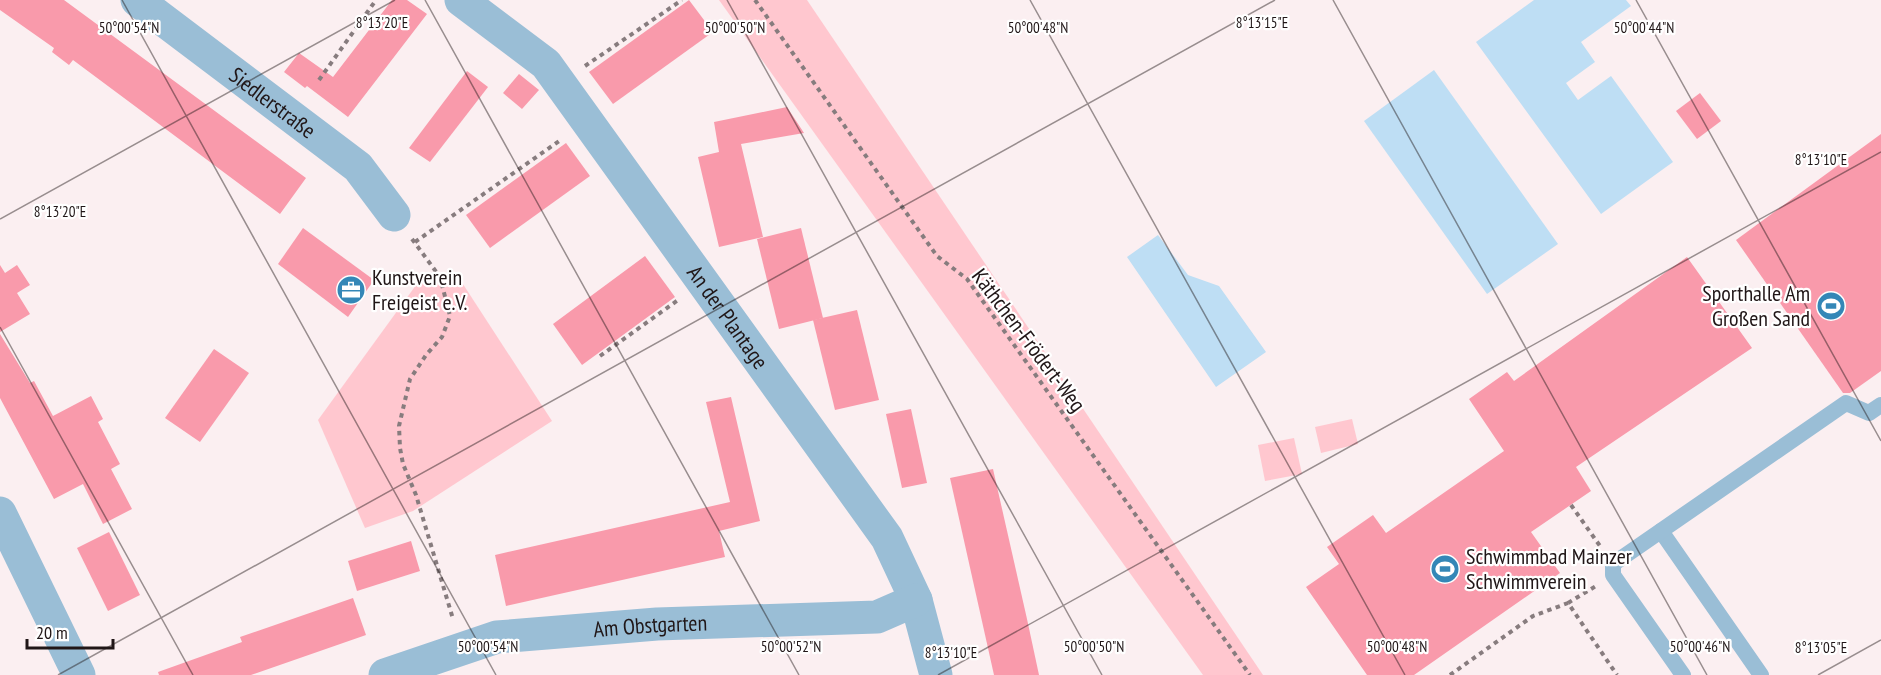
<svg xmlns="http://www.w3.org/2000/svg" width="1881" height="675" font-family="'PT Sans Narrow',sans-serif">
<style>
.green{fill:#ffc7cf}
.water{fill:#bedef4}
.building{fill:#f99aab}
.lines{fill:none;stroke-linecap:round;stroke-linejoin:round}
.path{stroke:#877c7e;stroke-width:4;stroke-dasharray:4.5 4.5;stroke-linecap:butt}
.service{stroke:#9abed6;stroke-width:16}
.minor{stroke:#9abed6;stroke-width:33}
.ticks{fill:none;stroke:#201617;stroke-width:1.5;stroke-opacity:0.45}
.labels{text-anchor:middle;stroke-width:4.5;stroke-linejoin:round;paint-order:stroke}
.street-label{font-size:22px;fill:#201617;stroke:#fff}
.poi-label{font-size:22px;fill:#201617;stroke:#fff;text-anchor:start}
.ticks-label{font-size:15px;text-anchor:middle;fill:#201617;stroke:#fff;stroke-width:4.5;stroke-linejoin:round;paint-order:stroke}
</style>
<rect width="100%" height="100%" fill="#fbeff1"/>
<g class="green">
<polygon points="719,0 807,0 1263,675 1203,675"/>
<polygon points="459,278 552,421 413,511 365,528 318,420 419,281"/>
<polygon points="1352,419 1358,444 1321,453 1315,427"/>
<polygon points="1294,438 1302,474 1265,481 1258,445"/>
</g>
<g class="water">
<polygon points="1534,0 1626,0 1631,6 1581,42 1595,62 1566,83 1578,100 1611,76 1673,162 1601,214 1476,42"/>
<polygon points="1434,70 1558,244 1487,294 1364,121"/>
<polygon points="1158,235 1188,275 1219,286 1266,352 1216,387 1127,257"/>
</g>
<g class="building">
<polygon points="0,0 64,0 306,178 280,214 73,60 69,65 52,52 54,48 0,10"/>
<polygon points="392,0 407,0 427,14 348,117 307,86 305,88 284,72 299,53 333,77"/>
<polygon points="689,0 713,32 613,104 589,72"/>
<polygon points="467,71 488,87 430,162 409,148"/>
<polygon points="519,74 539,90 522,109 503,93"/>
<polygon points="1700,93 1721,121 1697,139 1676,111"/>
<polygon points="787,107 804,133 741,144 763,237 719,247 698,157 719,152 714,122"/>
<polygon points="1881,134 1881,371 1850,393 1843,393 1736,240"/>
<polygon points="566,143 590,176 490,248 466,215"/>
<polygon points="303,228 374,280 348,317 278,264"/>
<polygon points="801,228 823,318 779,329 757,239"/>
<polygon points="645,256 675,297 582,365 553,324"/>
<polygon points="1687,257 1752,348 1576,467 1591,491 1531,532 1560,573 1414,675 1367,675 1306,587 1339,564 1327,547 1373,515 1386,533 1504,451 1469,399 1507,372 1514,381"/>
<polygon points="0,265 5,273 17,265 30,285 17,293 30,314 0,332"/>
<polygon points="857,310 879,400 835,410 813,320"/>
<polygon points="0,334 30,383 34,381 53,416 91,396 103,419 98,422 120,464 111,469 132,509 103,524 83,484 54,499 0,398"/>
<polygon points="214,349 249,373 200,442 165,418"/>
<polygon points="731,397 760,521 719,531 725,557 506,606 495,555 730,502 706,402"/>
<polygon points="911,409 927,483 902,488 886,414"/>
<polygon points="993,469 1027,619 1039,675 994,675 950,478"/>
<polygon points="109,532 140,595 108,611 77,548"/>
<polygon points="411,541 420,571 357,591 348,561"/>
<polygon points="353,598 366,635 251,675 159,675 158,672 242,642 240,637"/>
</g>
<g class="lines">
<g class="path">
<polyline points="755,0 937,256 967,279 1250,675"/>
<polyline points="585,66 682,0"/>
<polyline points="319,80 376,0"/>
<polyline points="412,239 440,277 450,316 442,337 426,355 410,379 399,426 400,448 403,464 416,495 453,619"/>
<polyline points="415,242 562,139"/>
<polyline points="600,356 678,300"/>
<polyline points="1571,505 1600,546"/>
<polyline points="1568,603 1596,586"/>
<polyline points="1450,675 1533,616 1568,603 1617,675"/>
</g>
<g class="service">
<polyline points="1661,531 1761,675"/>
<polyline points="1683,675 1613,575 1613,564 1846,403 1869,413 1881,405"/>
</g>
<g class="minor">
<path id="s1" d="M137,0L358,167L394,215"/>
<path id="s2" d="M461,0L546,64L887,538L916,600L936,675"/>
<polyline points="0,513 79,675"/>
<path id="s3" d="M385,675L497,637L657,624L877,617L916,600"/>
</g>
</g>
<path class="ticks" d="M122,0L496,675M425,0L799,675M727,0L1102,675M1030,0L1405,675M1333,0L1707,675M1636,0L1881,441M0,219L395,0M0,327L193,675M58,675L1275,0M938,675L1881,152M1818,675L1881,640"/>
<defs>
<g id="office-disc" transform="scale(1.5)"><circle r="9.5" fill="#3487b7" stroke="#fff"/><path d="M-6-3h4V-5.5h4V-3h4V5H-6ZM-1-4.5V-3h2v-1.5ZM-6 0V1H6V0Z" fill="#fff"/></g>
<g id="stadium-disc" transform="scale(1.5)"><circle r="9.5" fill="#3487b7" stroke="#fff"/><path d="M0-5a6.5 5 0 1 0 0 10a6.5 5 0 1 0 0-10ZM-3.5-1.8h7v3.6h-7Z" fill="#fff"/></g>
</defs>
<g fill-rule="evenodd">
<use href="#office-disc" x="351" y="290"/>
<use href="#stadium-disc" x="1831" y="306"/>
<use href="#stadium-disc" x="1445" y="569"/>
</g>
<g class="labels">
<g class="street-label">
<text dy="8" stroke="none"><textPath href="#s1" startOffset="170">Siedlerstraße</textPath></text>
<text dy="8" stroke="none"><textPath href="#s2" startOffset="418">An der Plantage</textPath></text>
<text transform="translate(1029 340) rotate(53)" y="8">Käthchen-Frödert-Weg</text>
<text dy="8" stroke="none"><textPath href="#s3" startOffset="272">Am Obstgarten</textPath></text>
</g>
<g class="poi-label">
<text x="372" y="285">Kunstverein<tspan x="372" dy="25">Freigeist e.V.</tspan></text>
<text x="1810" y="301" text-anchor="end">Sporthalle Am<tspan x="1810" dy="25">Großen Sand</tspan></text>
<text x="1466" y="564">Schwimmbad Mainzer<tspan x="1466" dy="25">Schwimmverein</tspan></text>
</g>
</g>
<g class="ticks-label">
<text x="1262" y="28">8°13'15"E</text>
<text x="382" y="28">8°13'20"E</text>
<text x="129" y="33">50°00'54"N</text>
<text x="735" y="33">50°00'50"N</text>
<text x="1038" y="33">50°00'48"N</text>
<text x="1644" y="33">50°00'44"N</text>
<text x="1821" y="165">8°13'10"E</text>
<text x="60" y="217">8°13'20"E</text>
<text x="488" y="652">50°00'54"N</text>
<text x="791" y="652">50°00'52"N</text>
<text x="1094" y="652">50°00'50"N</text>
<text x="1397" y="652">50°00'48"N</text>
<text x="1700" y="652">50°00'46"N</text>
<text x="1821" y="653">8°13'05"E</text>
<text x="951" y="658">8°13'10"E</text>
</g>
<path d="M27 639v9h86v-9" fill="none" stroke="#201617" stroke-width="3"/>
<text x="36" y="639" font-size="18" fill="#201617" stroke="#ffffff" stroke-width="4.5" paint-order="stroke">20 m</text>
</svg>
